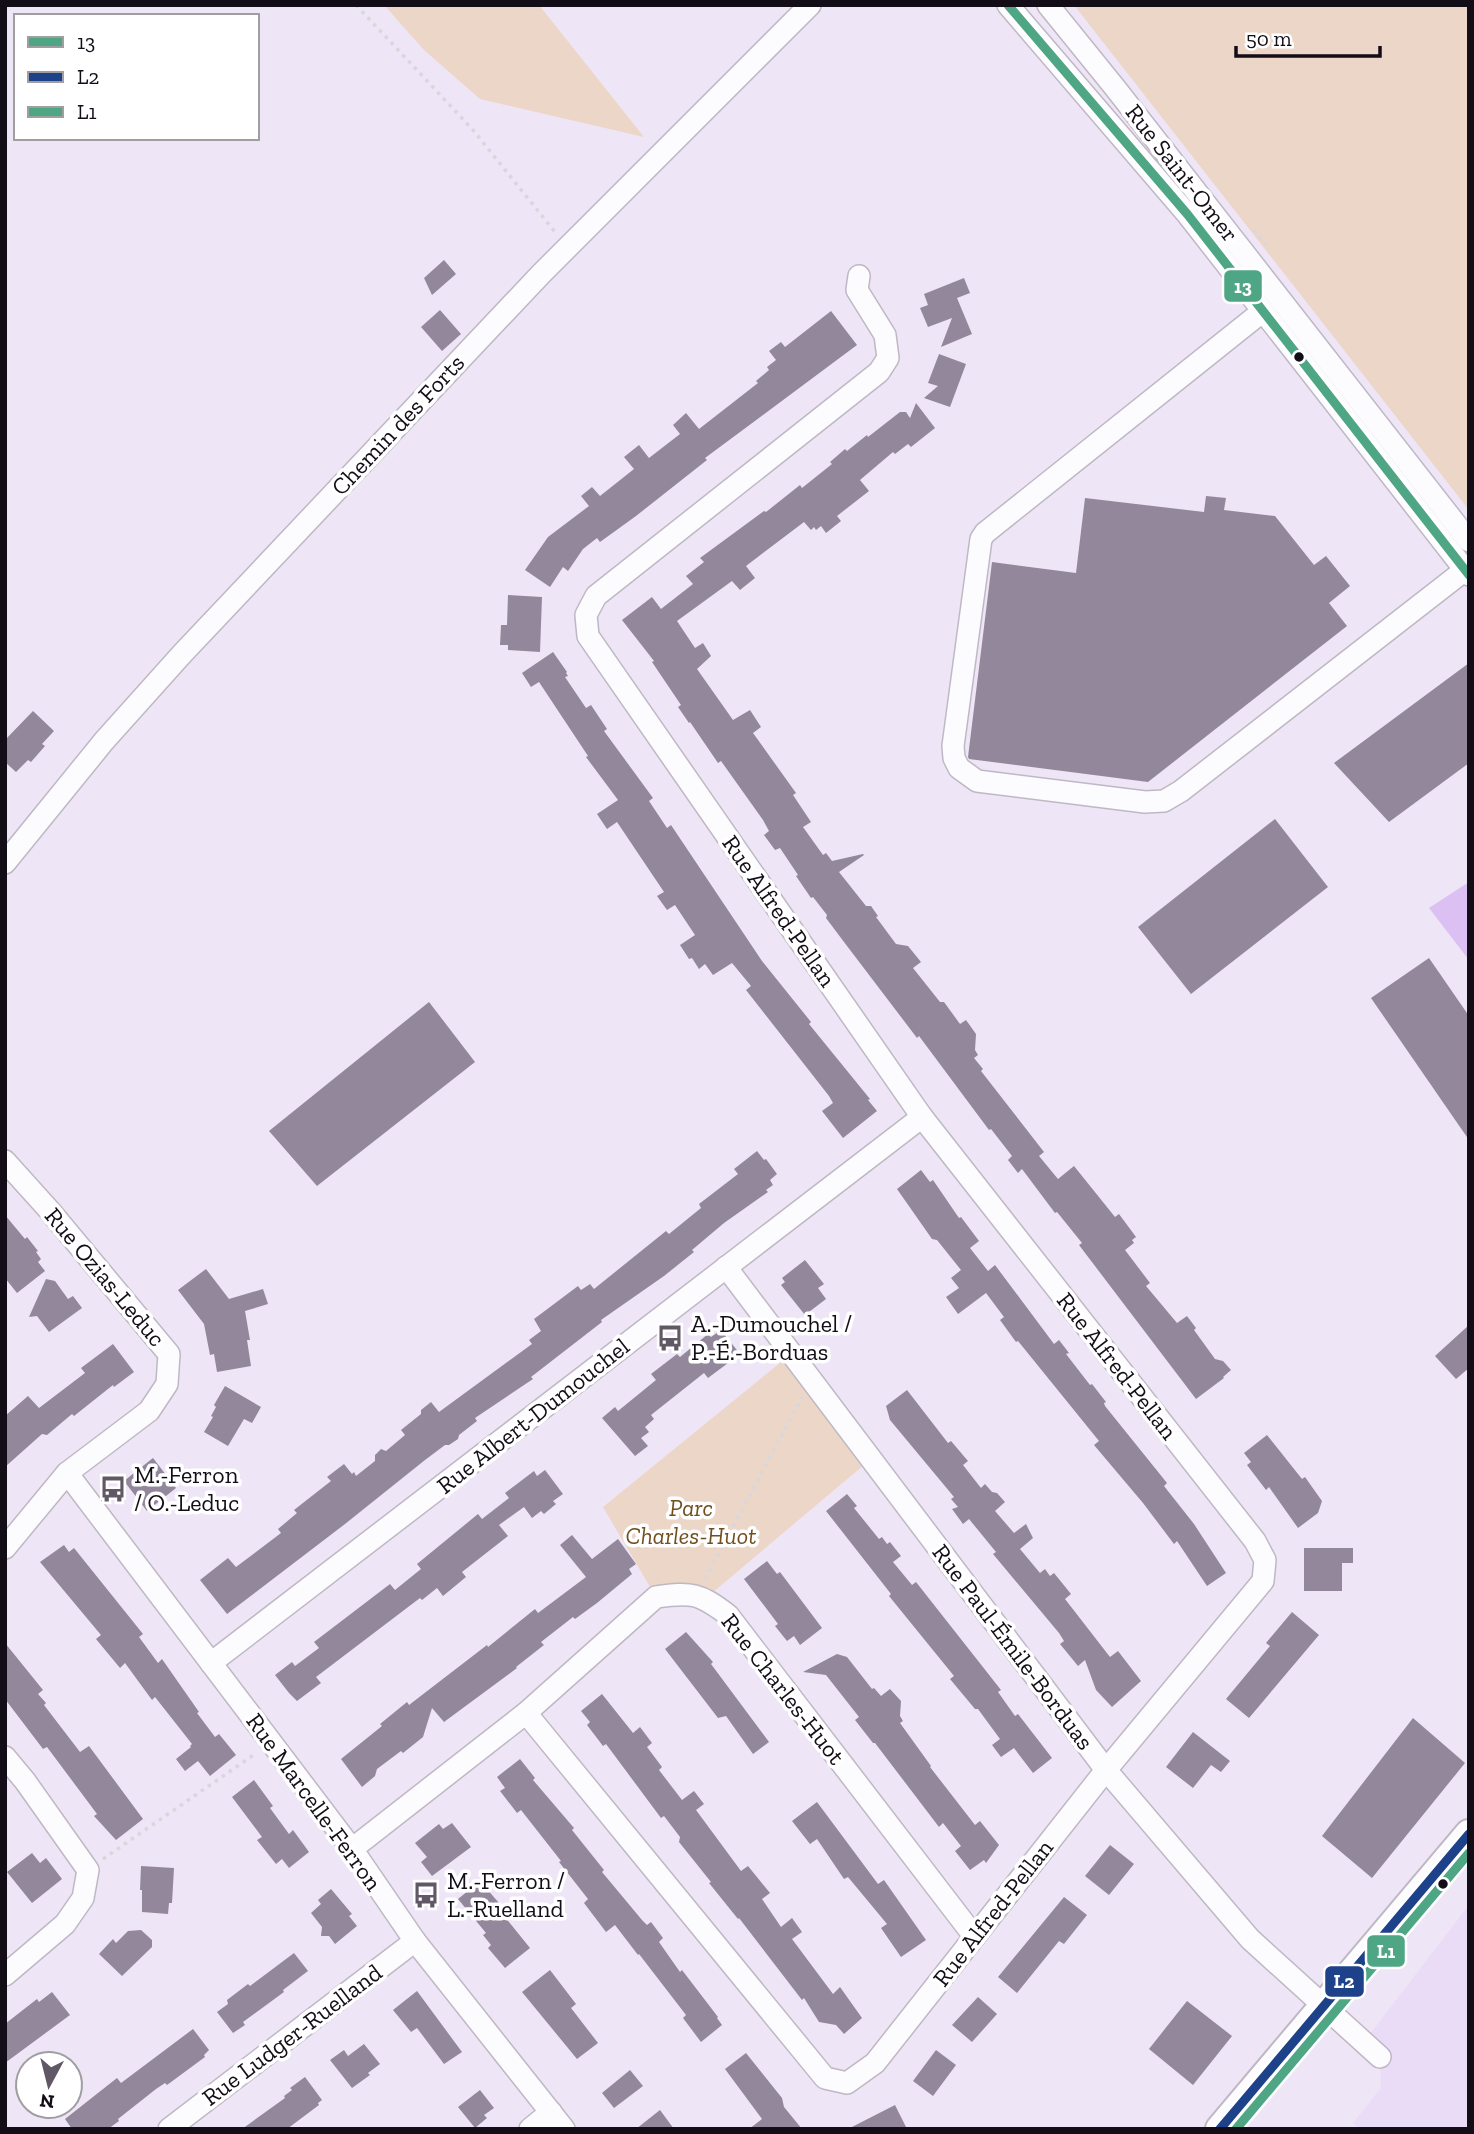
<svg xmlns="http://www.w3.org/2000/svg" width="1474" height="2134" font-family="'Zilla Slab',serif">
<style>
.built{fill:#eadcf7}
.green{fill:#ecd6c7}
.water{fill:#dcbff3}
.building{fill:#93889b}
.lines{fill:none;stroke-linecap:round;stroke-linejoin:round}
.minor-casing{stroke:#bfb8c4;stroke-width:24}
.major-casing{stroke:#bfb8c4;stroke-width:32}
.path{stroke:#d9d7db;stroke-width:3.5;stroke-dasharray:3.5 5;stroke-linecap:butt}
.minor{stroke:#fcfbfe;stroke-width:21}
.major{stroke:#fcfbfe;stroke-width:28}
.bus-1-casing{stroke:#fff;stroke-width:14}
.bus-2-casing{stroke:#fff;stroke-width:14}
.bus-3-casing{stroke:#fff;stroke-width:14}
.bus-1{stroke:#4ea685;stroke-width:9}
.bus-2{stroke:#1e4289;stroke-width:9}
.bus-3{stroke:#4ea685;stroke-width:9}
.bus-dot{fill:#130d17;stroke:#fff;stroke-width:2.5}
.labels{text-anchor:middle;stroke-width:7;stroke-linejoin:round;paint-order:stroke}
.street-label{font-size:24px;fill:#130d17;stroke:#fff}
.poi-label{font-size:24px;fill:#130d17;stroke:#fff;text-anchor:start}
.park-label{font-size:24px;font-style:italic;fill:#714f1f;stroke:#fff}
.line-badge{stroke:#fff;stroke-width:2.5}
.badge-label{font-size:19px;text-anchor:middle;font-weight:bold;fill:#fff}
</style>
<rect width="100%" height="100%" fill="#eee5f6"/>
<polygon class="built" points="1469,1905 1469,2129 1360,2129 1353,2123 1381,2088 1380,2057 1370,2034"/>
<g class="green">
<polygon points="384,5 539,5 644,137 480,99 424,50"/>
<polygon points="1074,5 1469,5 1469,510"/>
<polygon points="791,1354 871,1459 706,1598 656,1597 603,1507"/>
</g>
<polygon class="water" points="1469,882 1469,960 1429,908"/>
<g class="building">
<polygon points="444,260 456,274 432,295 424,278"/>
<polygon points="964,278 970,293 957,298 972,334 941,347 952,318 928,327 920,308 928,305 924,294"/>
<polygon points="440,310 461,334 442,351 421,327"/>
<polygon points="831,311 857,345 705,458 707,460 636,516 600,542 597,538 583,549 568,571 563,567 550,587 525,570 548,537 589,506 581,496 592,487 600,496 634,469 624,457 639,445 649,458 680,434 673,425 686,413 699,429 758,383 756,381 769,370 767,367 776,360 769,351 781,342 785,347"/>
<polygon points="939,354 966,364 950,407 924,398 938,386 928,383"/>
<polygon points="916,403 935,428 911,447 908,444 895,454 893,452 860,480 869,491 837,516 841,521 826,533 821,526 816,530 814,527 811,530 804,522 746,566 755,578 740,590 732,581 677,621 695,648 703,643 711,656 697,669 733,720 750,710 761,727 753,733 796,793 793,795 811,822 803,827 823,855 826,853 832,861 863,854 864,855 839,872 866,906 871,906 878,916 876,917 896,944 908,946 921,962 913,968 940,1002 944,1002 960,1024 966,1020 976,1034 975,1050 978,1055 974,1058 983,1069 981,1071 1044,1152 1039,1156 1058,1179 1074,1166 1115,1217 1119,1214 1136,1237 1132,1240 1134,1243 1125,1250 1150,1283 1146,1286 1177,1323 1187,1316 1196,1328 1194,1330 1215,1359 1223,1361 1231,1370 1223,1377 1224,1378 1196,1399 1079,1245 1082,1243 1057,1212 1055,1213 1022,1169 1018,1173 1008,1160 1012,1156 991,1129 989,1130 919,1036 917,1038 844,942 826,918 827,915 813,897 811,898 796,876 798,875 780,848 775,850 764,835 769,831 763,820 721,761 718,763 690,722 689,723 678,707 681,705 652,662 654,661 622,620 652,597 661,609 693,584 686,576 704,562 700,558 764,511 766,512 800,485 802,488 832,464 830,462 845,449 847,451 867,435 868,437 900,412 906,412 910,418"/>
<polygon points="1206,496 1226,498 1224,510 1275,516 1314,565 1326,556 1350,586 1329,603 1347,626 1148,782 969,759 968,757 992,562 1076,573 1085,498 1204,512"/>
<polygon points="508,595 542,597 540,652 508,650 508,645 500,645 501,625 507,625"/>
<polygon points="553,652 567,672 566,673 568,676 565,677 586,708 591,705 607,729 604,731 653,798 649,801 667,828 671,825 762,961 811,1022 809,1024 870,1099 868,1100 877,1111 843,1138 822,1111 833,1103 829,1096 746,990 751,986 732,963 713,975 705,964 699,969 692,958 689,959 680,945 695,935 675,905 667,910 657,896 664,892 617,822 607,829 597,814 618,800 586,757 588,756 539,682 531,687 522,673"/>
<polygon points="1469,663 1469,763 1389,822 1334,763"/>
<polygon points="33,711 54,731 42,744 45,746 31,762 28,760 16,772 5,762 5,740"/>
<polygon points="1275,819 1328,887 1191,994 1138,927"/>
<polygon points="1429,958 1469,1016 1469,1140 1371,998"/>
<polygon points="429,1002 475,1062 317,1186 269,1131"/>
<polygon points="757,1151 764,1160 766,1159 777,1174 770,1180 773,1185 766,1190 768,1192 724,1223 692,1250 694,1252 664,1276 601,1320 602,1322 531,1377 533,1379 475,1418 477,1421 459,1435 458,1439 449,1445 445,1445 425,1460 345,1524 227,1614 200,1580 228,1558 236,1567 281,1533 278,1529 297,1513 294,1510 331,1481 327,1477 344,1464 352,1474 354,1472 356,1476 375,1461 375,1455 381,1449 386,1451 405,1435 401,1430 421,1414 421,1410 431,1402 439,1412 532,1344 529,1340 541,1331 534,1319 578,1286 581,1290 590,1284 594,1289 666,1231 669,1234 701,1208 699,1204 738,1174 734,1169"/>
<polygon points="921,1170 930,1182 933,1180 959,1218 961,1217 979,1241 970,1248 988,1271 995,1265 1054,1344 1059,1340 1069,1353 1066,1354 1090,1385 1092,1384 1106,1402 1104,1403 1105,1406 1167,1483 1164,1486 1194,1524 1226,1573 1207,1586 1177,1541 1174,1544 1143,1503 1094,1445 1099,1441 1018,1341 1016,1342 1000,1320 1004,1317 986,1293 958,1314 946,1297 959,1288 951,1278 961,1270 937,1240 932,1239 897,1189"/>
<polygon points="5,1215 25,1239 27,1237 38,1251 36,1252 41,1259 38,1262 45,1271 17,1293 5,1278"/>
<polygon points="805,1260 824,1284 818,1288 826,1299 805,1315 781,1285 785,1282 782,1278"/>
<polygon points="206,1269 229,1299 263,1289 268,1304 245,1311 250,1340 247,1340 251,1366 217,1372 214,1354 210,1355 204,1324 178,1290"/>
<polygon points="46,1279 55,1281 68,1299 73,1296 82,1308 49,1332 37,1316 29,1317"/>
<polygon points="1469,1325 1469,1368 1456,1379 1435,1356"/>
<polygon points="721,1330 740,1354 708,1378 704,1373 651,1415 654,1419 645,1427 649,1432 641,1438 648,1446 635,1456 602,1418 615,1407 618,1411 656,1380 651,1374 677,1354 680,1357 708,1334 711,1337"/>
<polygon points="113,1344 134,1372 114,1387 113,1385 74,1416 72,1414 47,1435 42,1434 5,1467 5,1416 28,1396 39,1408 85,1373 81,1368"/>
<polygon points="225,1386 261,1407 252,1423 244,1419 228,1446 204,1432 213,1417 211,1416 216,1407 214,1405"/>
<polygon points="907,1390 948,1443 951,1441 968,1461 963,1465 981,1488 985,1484 992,1492 997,1493 1005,1502 995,1511 1014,1533 1026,1524 1033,1538 1020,1549 1040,1573 1045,1569 1050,1576 1054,1573 1071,1594 1065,1599 1110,1657 1118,1651 1141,1681 1112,1707 1096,1690 1085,1660 1078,1666 1060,1644 1064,1641 1059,1633 993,1554 996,1552 969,1519 963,1524 952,1509 958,1507 951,1499 954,1497 890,1420 886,1406"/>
<polygon points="1267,1435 1302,1479 1305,1477 1322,1501 1318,1513 1298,1528 1269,1487 1266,1490 1247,1465 1251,1462 1244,1453"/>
<polygon points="153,1458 176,1488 147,1511 124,1481"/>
<polygon points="545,1470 563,1494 553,1501 556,1504 544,1514 541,1511 532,1518 524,1507 499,1525 508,1536 462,1572 466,1577 443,1596 437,1588 422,1600 420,1598 316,1677 321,1683 297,1701 289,1693 275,1675 292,1662 295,1666 319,1648 314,1642 390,1584 395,1590 421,1569 417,1564 478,1514 482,1519 509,1498 505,1493 534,1471 537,1476"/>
<polygon points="847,1494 857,1506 854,1508 879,1539 882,1537 887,1544 890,1542 901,1556 893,1562 912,1585 916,1582 1001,1690 998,1692 1015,1716 1018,1714 1052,1758 1033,1773 1014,1748 1001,1757 992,1745 1000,1739 978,1709 975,1709 950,1679 954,1676 889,1596 891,1594 826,1511"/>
<polygon points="572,1535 592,1559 618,1539 636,1564 629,1569 632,1574 597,1603 575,1619 573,1617 541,1642 544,1645 516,1667 517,1668 444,1722 432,1708 423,1737 403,1753 401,1751 377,1769 375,1776 362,1787 341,1759 382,1726 380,1724 407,1702 409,1705 487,1645 488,1647 535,1609 538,1613 586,1577 560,1545"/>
<polygon points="64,1545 69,1552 74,1548 143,1634 139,1637 158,1663 162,1659 199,1712 197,1713 215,1737 219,1734 236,1755 210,1776 198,1761 185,1771 176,1759 191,1747 190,1746 192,1744 155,1697 152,1700 125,1663 120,1668 96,1639 101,1635 40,1562"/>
<polygon points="1304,1548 1353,1548 1353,1563 1342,1563 1342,1591 1304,1591"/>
<polygon points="767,1561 777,1574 780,1572 822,1628 800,1645 794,1636 787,1641 775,1626 778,1624 744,1579"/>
<polygon points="1292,1612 1319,1635 1249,1718 1226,1699 1270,1646 1266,1643"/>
<polygon points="686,1632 713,1662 711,1664 769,1742 753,1754 726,1716 718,1718 665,1649"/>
<polygon points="5,1643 43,1690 38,1694 46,1703 44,1705 80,1752 89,1746 143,1819 116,1840 94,1816 97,1814 47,1747 43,1749 5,1699"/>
<polygon points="837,1654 847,1657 872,1689 874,1688 881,1696 890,1689 901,1701 900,1716 903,1721 900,1723 931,1766 930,1767 975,1825 980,1821 999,1845 986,1863 984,1860 970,1870 955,1851 961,1846 943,1823 939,1827 875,1743 873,1743 855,1720 859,1717 826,1675 803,1672"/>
<polygon points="602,1694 633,1733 640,1727 652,1743 647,1747 662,1767 659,1770 682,1800 694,1791 704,1804 696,1810 741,1871 748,1866 770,1893 762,1899 781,1927 792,1918 802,1932 792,1939 833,1994 840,1987 862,2018 844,2034 836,2025 819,2022 804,1998 802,2000 739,1918 738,1919 709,1883 711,1882 679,1842 680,1837 664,1816 661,1818 606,1744 603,1746 587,1725 590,1722 581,1711"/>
<polygon points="1413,1718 1465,1763 1372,1878 1322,1836"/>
<polygon points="1193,1732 1230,1761 1221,1772 1211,1765 1193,1788 1166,1767"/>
<polygon points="520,1759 535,1778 533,1780 574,1828 572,1830 604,1870 602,1872 642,1920 647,1925 651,1922 663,1938 659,1942 680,1972 682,1970 718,2017 717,2018 722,2025 701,2042 683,2018 686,2015 639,1954 638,1955 615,1925 606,1932 584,1903 588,1899 559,1862 561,1861 521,1810 517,1813 500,1791 505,1788 497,1777"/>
<polygon points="254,1780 273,1806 270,1808 289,1834 293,1830 309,1852 289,1868 282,1859 276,1864 257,1840 262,1837 232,1797"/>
<polygon points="817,1802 878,1884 884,1880 926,1940 901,1957 881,1928 887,1924 848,1877 844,1879 817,1839 810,1844 792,1821"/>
<polygon points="452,1823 471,1847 432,1876 421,1862 427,1857 415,1843 439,1824 443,1829"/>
<polygon points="1110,1845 1134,1864 1109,1895 1085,1876"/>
<polygon points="32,1853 40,1863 46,1858 62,1879 32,1903 7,1872"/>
<polygon points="141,1866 174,1868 172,1903 169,1903 168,1914 142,1912 142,1890 140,1890"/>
<polygon points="480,1881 499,1903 496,1906 530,1948 505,1968 488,1948 491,1945 483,1935 486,1933 458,1899"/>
<polygon points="331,1889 352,1914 349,1916 357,1926 335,1944 329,1936 321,1936 322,1927 311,1913 321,1904 318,1900"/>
<polygon points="1064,1897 1087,1915 1064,1944 1059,1941 1017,1993 998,1977"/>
<polygon points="141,1930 152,1940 152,1947 122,1976 99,1954 113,1939 116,1943 128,1931"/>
<polygon points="294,1953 308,1971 283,1990 284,1992 243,2022 245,2025 233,2033 217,2012 228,2004 227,2000 248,1984 250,1986"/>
<polygon points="550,1970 576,2004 571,2008 598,2043 577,2059 522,1992"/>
<polygon points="417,1991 462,2052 444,2064 417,2028 411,2032 393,2010"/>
<polygon points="52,1992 70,2015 5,2063 5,2024 37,1999 39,2002"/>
<polygon points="978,1997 997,2014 972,2042 952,2025"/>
<polygon points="1187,2001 1232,2036 1193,2085 1149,2049"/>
<polygon points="193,2029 209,2050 204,2055 205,2057 167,2085 165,2083 156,2089 118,2119 119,2121 108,2129 72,2129 65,2119 117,2078 121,2083"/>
<polygon points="364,2044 380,2064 368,2073 370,2075 352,2088 330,2060 344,2050 348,2056"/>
<polygon points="936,2050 956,2065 933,2096 913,2081"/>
<polygon points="746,2053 782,2098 784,2107 802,2129 749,2129 762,2119 725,2069"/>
<polygon points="630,2070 643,2086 614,2108 602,2093"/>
<polygon points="305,2077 322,2100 318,2103 319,2105 287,2129 242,2129 285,2098 284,2096 292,2090 290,2088"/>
<polygon points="480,2090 494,2108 484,2115 487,2118 475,2128 458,2107"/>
<polygon points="895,2105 907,2129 848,2129"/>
<polygon points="660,2110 674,2129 636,2129"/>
</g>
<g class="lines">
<g class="minor-casing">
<g id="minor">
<polyline points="1008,5 1188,215 1469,575"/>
<polyline points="1048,5 1116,89 1469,541"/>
<polyline points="1263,311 985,533 981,539 953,746 954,758 959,768 977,781 1145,802 1164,801 1181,791 1465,570"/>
<polyline points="5,863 104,741 182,654 541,274 810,5"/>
<polyline points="5,1161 50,1211 169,1354 167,1384 149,1411 67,1473 5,1548"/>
<polyline points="726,1267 1106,1770 1250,1939 1380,2057"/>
<polyline points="67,1473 352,1849 415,1941 564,2129"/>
<polyline points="211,1663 922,1117"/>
<polyline points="526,1713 825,2078 847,2083 875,2063 1106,1770 1263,1581 1265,1560 1255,1541 922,1117 588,636 586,615 596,596 879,372 888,358 885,335 857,290 859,276"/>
<polyline points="5,1757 25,1781 88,1870 83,1898 65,1924 5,1975"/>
<path d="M352,1849L526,1713L656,1597C692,1592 699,1593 728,1615L974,1936"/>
<polyline points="169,2129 415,1941"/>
<polyline points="530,2129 551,2112"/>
</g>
</g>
<g class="major-casing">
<polyline id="major" points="1220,2129 1469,1834"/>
</g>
<g class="path">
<polyline points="356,5 473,130 555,232"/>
<polyline points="1254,230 1267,246"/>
<polyline points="705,1579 802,1397"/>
<polyline points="103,1859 255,1754"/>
</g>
<use href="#minor" class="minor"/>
<use href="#major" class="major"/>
<g class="bus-1-casing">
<polyline id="bus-1" points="1008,5 1188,215 1469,575"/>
</g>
<g class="bus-2-casing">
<polyline id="bus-2" points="1220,2129 1469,1834"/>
</g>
<g class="bus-3-casing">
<polyline id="bus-3" points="1236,2129 1469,1853"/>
</g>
<use href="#bus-1" class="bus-1"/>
<use href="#bus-2" class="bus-2"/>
<use href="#bus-3" class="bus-3"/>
</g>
<defs>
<g id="bus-bare" transform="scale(2.1)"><path d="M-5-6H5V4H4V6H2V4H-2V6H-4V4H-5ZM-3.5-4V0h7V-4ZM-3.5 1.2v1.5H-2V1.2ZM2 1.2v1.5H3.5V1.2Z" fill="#605965" stroke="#fff" stroke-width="2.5" paint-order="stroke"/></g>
</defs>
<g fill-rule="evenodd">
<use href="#bus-bare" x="670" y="1338"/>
<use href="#bus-bare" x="113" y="1489"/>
<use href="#bus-bare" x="426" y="1895"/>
</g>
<g class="bus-dot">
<circle cx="1299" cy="357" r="6"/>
<circle cx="1443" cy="1884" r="6"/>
</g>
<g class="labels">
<g class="street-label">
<text transform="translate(1182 173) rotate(52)" y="8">Rue Saint-Omer</text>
<text transform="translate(398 425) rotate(-47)" y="8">Chemin des Forts</text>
<text transform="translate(779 911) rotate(55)" y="8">Rue Alfred-Pellan</text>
<text transform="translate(105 1277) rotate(50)" y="8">Rue Ozias-Leduc</text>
<text transform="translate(1117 1366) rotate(52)" y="8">Rue Alfred-Pellan</text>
<text transform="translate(533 1416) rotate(-38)" y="8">Rue Albert-Dumouchel</text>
<text transform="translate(1013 1647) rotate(53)" y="8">Rue Paul-Émile-Borduas</text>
<text transform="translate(783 1689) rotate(52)" y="8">Rue Charles-Huot</text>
<text transform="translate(314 1802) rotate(54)" y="8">Rue Marcelle-Ferron</text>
<text transform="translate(993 1913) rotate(-52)" y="8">Rue Alfred-Pellan</text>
<text transform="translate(292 2035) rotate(-37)" y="8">Rue Ludger-Ruelland</text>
</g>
<g class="poi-label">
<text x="691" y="1332">A.-Dumouchel /<tspan x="691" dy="28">P.-É.-Borduas</tspan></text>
<text x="134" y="1483">M.-Ferron<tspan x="134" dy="28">/ O.-Leduc</tspan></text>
<text x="447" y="1889">M.-Ferron /<tspan x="447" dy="28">L.-Ruelland</tspan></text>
</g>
<g class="park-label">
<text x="691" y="1516">Parc<tspan x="691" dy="28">Charles-Huot</tspan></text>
</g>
</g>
<g class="line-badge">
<rect x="1223" y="269" width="40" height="34" rx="7" fill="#4ea685"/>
<rect x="1366" y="1934" width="40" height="34" rx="7" fill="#4ea685"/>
<rect x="1324" y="1965" width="41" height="33" rx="7" fill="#1e4289"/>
</g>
<g class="badge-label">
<text x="1243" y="293">13</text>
<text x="1386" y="1958">L1</text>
<text x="1344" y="1988">L2</text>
</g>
<rect width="1474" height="2134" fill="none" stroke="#130d17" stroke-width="14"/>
<rect x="14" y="14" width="245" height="126" fill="#ffffff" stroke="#a19ea2" stroke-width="2"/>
<rect x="28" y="37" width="35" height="10" fill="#4ea685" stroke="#a19ea2" stroke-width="2"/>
<text x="77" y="49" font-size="21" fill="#130d17">13</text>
<rect x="28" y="72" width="35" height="10" fill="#1e4289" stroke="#a19ea2" stroke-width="2"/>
<text x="77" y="84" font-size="21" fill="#130d17">L2</text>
<rect x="28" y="107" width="35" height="10" fill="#4ea685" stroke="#a19ea2" stroke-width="2"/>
<text x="77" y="119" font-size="21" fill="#130d17">L1</text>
<g transform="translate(49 2085) rotate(187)"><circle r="33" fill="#ffffff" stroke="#a19ea2" stroke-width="2"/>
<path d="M0-5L12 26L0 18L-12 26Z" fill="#605965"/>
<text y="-10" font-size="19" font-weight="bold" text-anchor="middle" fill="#130d17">N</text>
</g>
<path d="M1236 46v10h144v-10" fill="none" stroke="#130d17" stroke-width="3.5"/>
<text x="1246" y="46" font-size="21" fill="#130d17" stroke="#ffffff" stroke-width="5" paint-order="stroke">50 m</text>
</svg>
